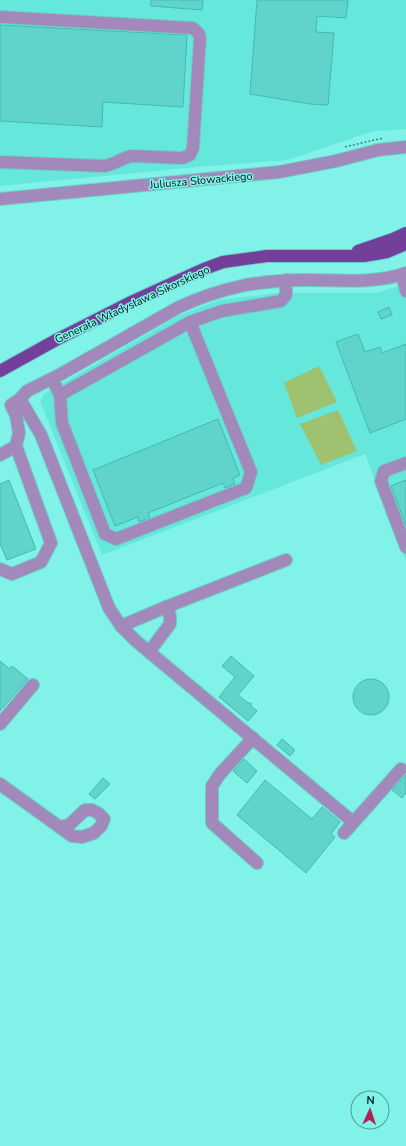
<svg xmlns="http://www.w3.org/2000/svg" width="406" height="1146" font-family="'Nunito Sans',sans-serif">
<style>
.built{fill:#66e7dc}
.water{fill:#9fc270}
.building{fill:#60d4ca;stroke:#42bab1}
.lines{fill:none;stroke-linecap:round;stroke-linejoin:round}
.minor-casing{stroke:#6ccfc7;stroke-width:14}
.major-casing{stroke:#6ccfc7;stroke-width:14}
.path{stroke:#3f837d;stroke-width:1.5;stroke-dasharray:2 2;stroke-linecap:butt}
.minor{stroke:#a389bb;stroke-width:12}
.major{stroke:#733f9b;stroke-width:12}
.labels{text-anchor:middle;stroke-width:3;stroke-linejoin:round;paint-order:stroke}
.street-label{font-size:11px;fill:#021a18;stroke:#80f2e8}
</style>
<rect width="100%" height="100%" fill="#80f2e8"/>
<g class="built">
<polygon points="0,0 406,0 406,129 377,131 367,133 288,160 197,167 0,186"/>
<polygon points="406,284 406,561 365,454 102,555 40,401 44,394 180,315 219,300 277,293 375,293"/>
</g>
<g class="water">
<polygon points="319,366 337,402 297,418 284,383"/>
<polygon points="338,410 357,451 321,465 300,424"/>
</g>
<g class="building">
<polygon points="151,0 203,0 202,10 151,6"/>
<polygon points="257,0 348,0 346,18 317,16 316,32 334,33 328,105 310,104 250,94"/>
<polygon points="0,25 187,35 183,107 103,102 102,127 0,121"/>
<polygon points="389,307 392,315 381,319 378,312"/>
<polygon points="358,334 365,352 380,347 382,353 406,344 406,419 370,433 336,342"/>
<polygon points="218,419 240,475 233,478 235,484 225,488 223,483 148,513 150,518 139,522 138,517 115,526 93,470"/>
<polygon points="9,480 36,549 7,560 0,544 0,484"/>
<polygon points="406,480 406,526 391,486"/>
<polygon points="231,656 254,676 238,695 248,703 251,703 251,706 257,711 248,721 219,697 235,677 222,666"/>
<polygon points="0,661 10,669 12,666 28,679 0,711"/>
<circle cx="371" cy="697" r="18"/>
<polygon points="282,739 295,750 290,756 277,745"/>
<polygon points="244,759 257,771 247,783 233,771"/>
<polygon points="406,775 406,793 402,798 392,790"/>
<polygon points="103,778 110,784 95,799 89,794"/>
<polygon points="265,780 312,819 322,807 340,822 331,834 335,837 306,873 257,832 237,815"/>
</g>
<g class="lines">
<g class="minor-casing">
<g id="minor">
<path d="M0,17L193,28L199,34L200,38L193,148L190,155L185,157L182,158L132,156C121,158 116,164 104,166L0,162"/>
<polyline points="0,199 279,172 336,161 378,150 406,147"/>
<polyline points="402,275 406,291"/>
<polyline points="52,379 60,395 62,423 105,534 116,539 246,488 251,472 190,322"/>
<polyline points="60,395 190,322 222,311 281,301 286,295 286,280"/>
<polyline points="20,399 41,435 109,608 121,626 136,641 353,822"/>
<polyline points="0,455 16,446"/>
<polyline points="406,463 384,471 381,481 406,547"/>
<path d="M0,569L12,574L41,562L51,543L16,446L19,433L16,415L11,405L20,399L27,391L61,374L179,307C223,287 259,280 306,280C339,280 375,284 406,273"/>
<polyline points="121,626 166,607 286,560"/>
<polyline points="149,652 170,624 170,615 166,607"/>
<polyline points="0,724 33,685"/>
<polyline points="253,738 220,774 212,786 212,823 257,863"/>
<polyline points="0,784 72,836 82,837 94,833 101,826 104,819 98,813 92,810 85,810 69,825 59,827"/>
<polyline points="344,833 401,769"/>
</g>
</g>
<g class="major-casing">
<g id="major">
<polyline points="358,251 393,239 406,233"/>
<polyline points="0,371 56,340 129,303 204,269 223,262 267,256 364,256 387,252 406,244"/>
</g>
</g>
<polyline class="path" points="345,147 374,140 384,138"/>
<use href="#minor" class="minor"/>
<use href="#major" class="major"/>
</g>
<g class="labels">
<g class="street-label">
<text transform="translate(201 180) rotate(-5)" y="4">Juliusza Słowackiego</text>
<text transform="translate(132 304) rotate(-25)" y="4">Generała Władysława Sikorskiego</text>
</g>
</g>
<g transform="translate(370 1110) rotate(3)"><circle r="19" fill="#80f2e8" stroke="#4e9c95"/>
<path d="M0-3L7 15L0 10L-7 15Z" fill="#b22251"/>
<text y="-6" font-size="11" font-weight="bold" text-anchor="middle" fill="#021a18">N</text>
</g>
</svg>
